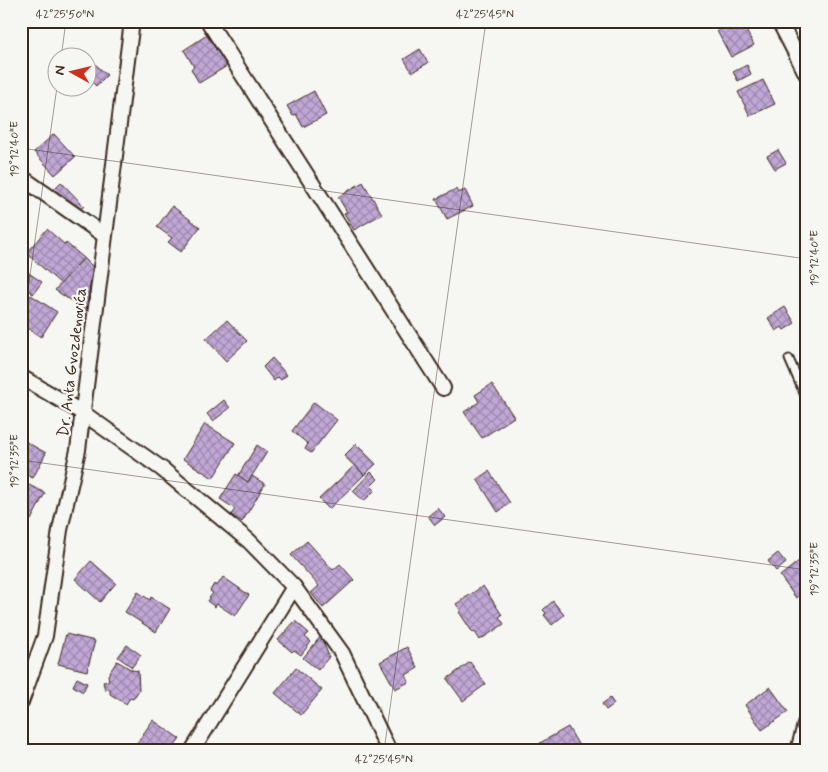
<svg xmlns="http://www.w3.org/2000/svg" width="828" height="772" font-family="Mynerve,sans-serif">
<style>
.building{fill:url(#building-cross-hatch);stroke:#3b2a1e}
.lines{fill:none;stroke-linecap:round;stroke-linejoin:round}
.lane-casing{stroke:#3b2a1e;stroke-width:11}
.street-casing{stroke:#3b2a1e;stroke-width:18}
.lane{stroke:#f6f6f2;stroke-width:7}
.street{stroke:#f6f6f2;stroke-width:14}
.ticks{fill:none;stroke:#3b2a1e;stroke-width:1;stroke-opacity:0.45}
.labels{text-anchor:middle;stroke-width:4.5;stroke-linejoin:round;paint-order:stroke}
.street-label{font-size:16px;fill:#3b2a1e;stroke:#f6f6f2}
.neatline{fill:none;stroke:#3b2a1e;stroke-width:2}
.ticks-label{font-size:12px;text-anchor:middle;fill:#3b2a1e}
</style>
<defs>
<pattern id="building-cross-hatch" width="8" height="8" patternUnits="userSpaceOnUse" patternTransform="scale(1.25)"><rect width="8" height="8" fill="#c0a7d6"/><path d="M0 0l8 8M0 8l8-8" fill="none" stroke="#9d88ad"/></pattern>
</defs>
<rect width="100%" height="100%" fill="#f6f6f2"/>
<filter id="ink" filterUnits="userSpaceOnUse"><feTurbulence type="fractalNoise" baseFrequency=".02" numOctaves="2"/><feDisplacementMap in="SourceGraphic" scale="10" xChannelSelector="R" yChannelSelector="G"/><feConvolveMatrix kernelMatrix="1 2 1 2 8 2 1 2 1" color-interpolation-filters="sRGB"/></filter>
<g filter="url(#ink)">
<g class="building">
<polygon points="734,21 741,21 754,45 731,57 717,31"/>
<polygon points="207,35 227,66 199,83 191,69 194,67 184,50"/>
<polygon points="420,49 428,63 412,72 404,59"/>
<polygon points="88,60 93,65 94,63 107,75 96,86 88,78"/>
<polygon points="747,65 751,74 738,81 733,72"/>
<polygon points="763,80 775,104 750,116 738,92"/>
<polygon points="314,91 326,115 303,127 296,114 293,116 287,106"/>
<polygon points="54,134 75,157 55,175 34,152"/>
<polygon points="807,146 807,159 801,151"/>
<polygon points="778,150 786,163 775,169 767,156"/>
<polygon points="807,164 807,179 800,169"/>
<polygon points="61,182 84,206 76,214 53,190"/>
<polygon points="363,182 382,214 354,230 344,213 347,212 338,197"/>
<polygon points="456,189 458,193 465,190 473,206 447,219 436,199"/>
<polygon points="172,206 200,227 181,252 168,242 172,238 157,227"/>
<polygon points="47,229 65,245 66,243 84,258 61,284 26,253"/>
<polygon points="21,230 27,235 22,240 21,240"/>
<polygon points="84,258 93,267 86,311 55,290"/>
<polygon points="21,268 42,282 33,294 21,285"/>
<polygon points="31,295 57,312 41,337 21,324 21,310"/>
<polygon points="785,307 795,323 784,330 782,327 776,331 768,318"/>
<polygon points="227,320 247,341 226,361 206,339"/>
<polygon points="272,358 287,375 281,380 278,377 274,381 263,367"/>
<polygon points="492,384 514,417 482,438 464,412 479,402 475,395"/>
<polygon points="224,400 230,408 213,421 207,414"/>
<polygon points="314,402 337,420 311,453 305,449 308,444 292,431"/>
<polygon points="205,424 235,443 213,478 183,459"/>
<polygon points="21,439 46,453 33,478 21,472"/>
<polygon points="356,444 376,464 364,475 344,456"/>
<polygon points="257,445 267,452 248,482 238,476"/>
<polygon points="355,465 364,475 329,509 319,499"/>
<polygon points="489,471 510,503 498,512 477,479"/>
<polygon points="371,472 378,479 371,486 375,490 364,501 353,491"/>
<polygon points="236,474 248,482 252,476 265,484 242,522 231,515 235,509 220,499"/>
<polygon points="21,481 45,493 31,520 22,515 23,513 21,512"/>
<polygon points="438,508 445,517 435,525 428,516"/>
<polygon points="307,541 333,570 340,564 354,580 323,608 311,593 319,586 291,555"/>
<polygon points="778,553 786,563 776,571 768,561"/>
<polygon points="804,557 807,561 807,590 796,598 780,576"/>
<polygon points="91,561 116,583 100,602 75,579"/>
<polygon points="223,577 249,595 235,616 217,604 215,607 207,601 213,593 210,591 214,584 217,586"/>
<polygon points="483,586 502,615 499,617 504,624 480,640 475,632 473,633 459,612 461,611 456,604"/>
<polygon points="138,592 150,600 151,597 170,609 156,632 125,612"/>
<polygon points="553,601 564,615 552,625 544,615 546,613 543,610"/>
<polygon points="295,621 309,633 305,637 311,642 301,655 294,650 292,652 278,640"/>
<polygon points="66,634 95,641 87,671 58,664"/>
<polygon points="321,636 329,657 318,670 303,658"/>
<polygon points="127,645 141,655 132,667 118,657"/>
<polygon points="407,647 418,668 406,675 409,682 395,689 380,662"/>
<polygon points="117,661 132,670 138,671 139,690 133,699 130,698 126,704 110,694 110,689 105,690 103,682 109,681 108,675"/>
<polygon points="470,662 486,684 463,701 447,679"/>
<polygon points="296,668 322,690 301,715 275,693"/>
<polygon points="77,678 87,683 83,692 73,686"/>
<polygon points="770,687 788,712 762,730 745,705"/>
<polygon points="610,698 614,704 606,710 602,704"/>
<polygon points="153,720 180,739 171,751 160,751 152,745 148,751 143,751 134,747"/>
<polygon points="568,727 582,751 544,751 540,743"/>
</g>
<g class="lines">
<g class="lane-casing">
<polyline id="lane" points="789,359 807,400"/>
</g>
<g class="street-casing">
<g id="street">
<polyline points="208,21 443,388"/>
<polyline points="779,21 807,75"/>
<polyline points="21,177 104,235"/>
<polyline points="21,377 83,413 162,469 249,541 294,587 342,653 389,751"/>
<polyline points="21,702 45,636 60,530 78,450 132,21"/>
<polyline points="192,751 294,587"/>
<polyline points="798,751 807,717"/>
</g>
</g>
<use href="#lane" class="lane"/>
<use href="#street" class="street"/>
</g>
</g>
<path class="ticks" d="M61,58L66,21M21,148L807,259M21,338L58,80M21,460L807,570M384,751L486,21M804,751L807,730"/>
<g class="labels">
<g class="street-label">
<text transform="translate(71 362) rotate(-83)" y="6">Dr. Anta Gvozdenovića</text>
</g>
</g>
<rect width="828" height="772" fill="none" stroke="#f6f6f2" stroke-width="55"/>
<g transform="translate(72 72) rotate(278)"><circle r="24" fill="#f6f6f2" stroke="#aba49d"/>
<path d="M0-4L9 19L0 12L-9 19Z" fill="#c8321e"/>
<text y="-8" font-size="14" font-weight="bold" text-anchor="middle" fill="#3b2a1e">N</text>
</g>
<rect x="28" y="28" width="772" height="716" class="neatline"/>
<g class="ticks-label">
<text x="65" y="18">42°25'50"N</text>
<text x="485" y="18">42°25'45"N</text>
<text transform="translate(14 149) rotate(-90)" y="4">19°12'40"E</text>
<text transform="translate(814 258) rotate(-90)" y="4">19°12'40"E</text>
<text transform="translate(14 461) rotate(-90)" y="4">19°12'35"E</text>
<text transform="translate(814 569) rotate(-90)" y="4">19°12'35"E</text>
<text x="384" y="763">42°25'45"N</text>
</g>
</svg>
